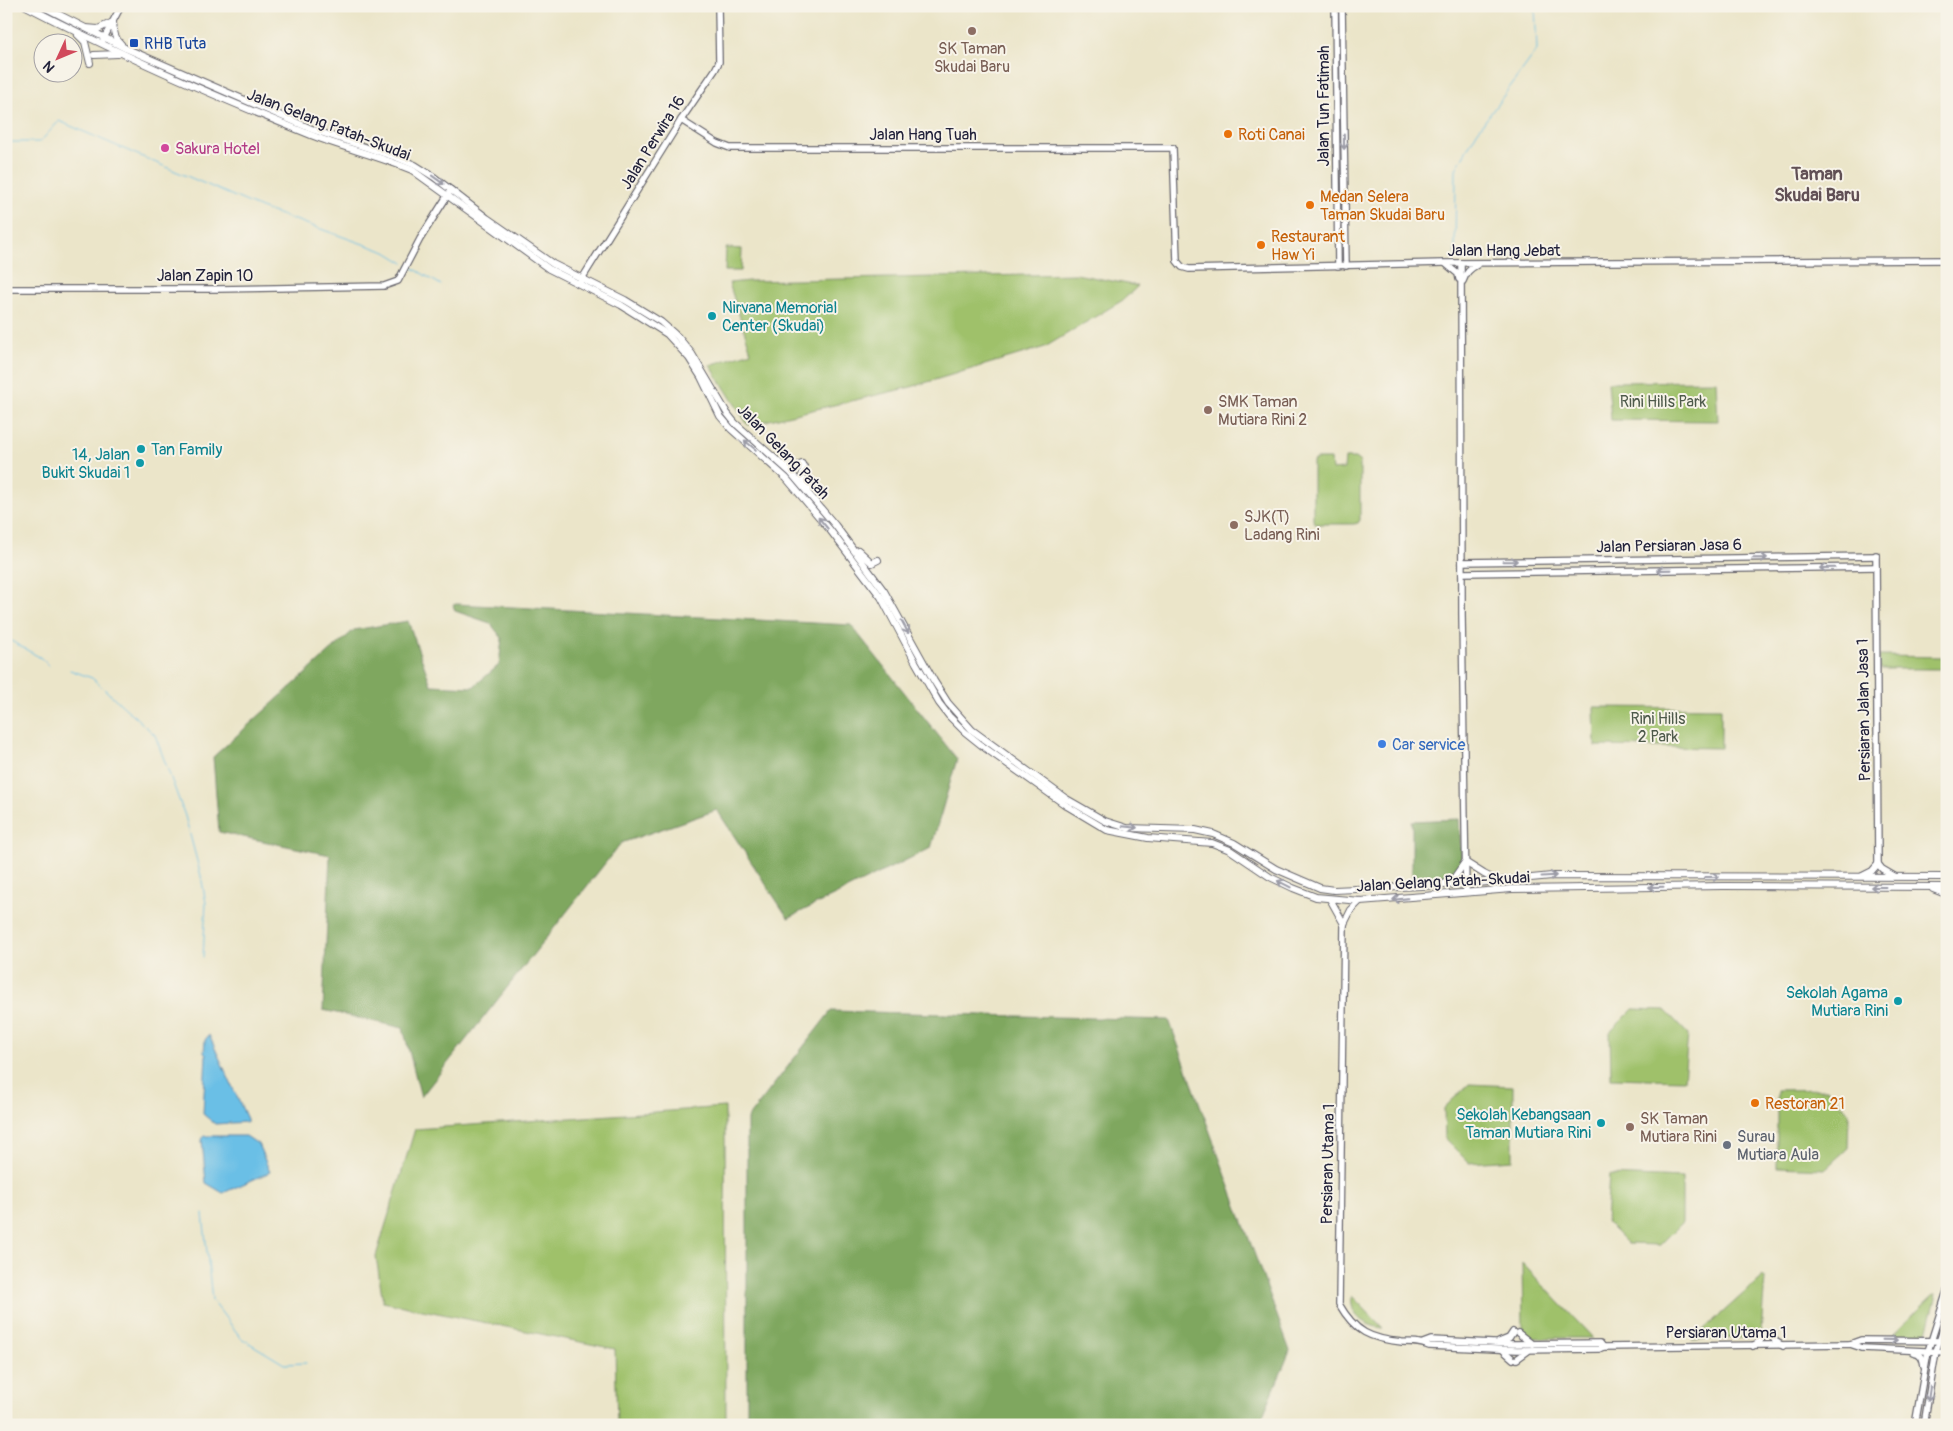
<svg xmlns="http://www.w3.org/2000/svg" width="1953" height="1431" font-family="Pangolin,sans-serif">
<style>
.green{fill:#9fc16a;stroke:#607252}
.forest{fill:#7fa75e;stroke:#50644c}
.water{fill:#6abfe6;stroke:#467090}
.lines{fill:none;stroke-linecap:round;stroke-linejoin:round}
.stream{stroke:#6abfe6;stroke-width:1}
.secondary-casing{stroke:#68666d;stroke-width:8}
.primary-casing{stroke:#68666d;stroke-width:8}
.secondary{stroke:#fff;stroke-width:5.5}
.primary{stroke:#fff;stroke-width:6}
.oneway{stroke:#9c9ca7}
.education-dot{fill:#8d6e63;stroke:#f7f3e8;stroke-width:2}
.transit-dot{fill:#1a4fb4;stroke:#f7f3e8;stroke-width:2}
.food-dot{fill:#e8710a;stroke:#f7f3e8;stroke-width:2}
.hotel-dot{fill:#d1479c;stroke:#f7f3e8;stroke-width:2}
.culture-dot{fill:#0f9aa8;stroke:#f7f3e8;stroke-width:2}
.shop-dot{fill:#3f7fe0;stroke:#f7f3e8;stroke-width:2}
.worship-dot{fill:#6b7280;stroke:#f7f3e8;stroke-width:2}
.labels{text-anchor:middle;stroke-width:4;stroke-linejoin:round;paint-order:stroke}
.transit-label{font-size:16px;fill:#164399;stroke:#f7f3e8;text-anchor:start}
.education-label{font-size:16px;fill:#785e54;stroke:#f7f3e8;text-anchor:start}
.street-label{font-size:16px;fill:#22223b;stroke:#f7f3e8}
.food-label{font-size:16px;fill:#c56008;stroke:#f7f3e8;text-anchor:start}
.hotel-label{font-size:16px;fill:#b23c85;stroke:#f7f3e8;text-anchor:start}
.culture-label{font-size:16px;fill:#0d838f;stroke:#f7f3e8;text-anchor:end}
.park-label{font-size:16px;fill:#4e5a4b;stroke:#f7f3e8}
.shop-label{font-size:16px;fill:#366cbe;stroke:#f7f3e8;text-anchor:start}
.worship-label{font-size:16px;fill:#5b616d;stroke:#f7f3e8;text-anchor:start}
.neighbourhood-label{font-size:18px;font-weight:bold;fill:#615055;stroke:#f7f3e8}
</style>
<rect width="100%" height="100%" fill="#f7f3e8"/>
<filter id="ink" filterUnits="userSpaceOnUse"><feTurbulence type="fractalNoise" baseFrequency=".02" numOctaves="2"/><feDisplacementMap in="SourceGraphic" scale="10" xChannelSelector="R" yChannelSelector="G"/><feConvolveMatrix kernelMatrix="1 2 1 2 8 2 1 2 1" color-interpolation-filters="sRGB"/></filter>
<filter id="wash" filterUnits="userSpaceOnUse"><feTurbulence type="fractalNoise" baseFrequency=".0096" numOctaves="4" result="noise"/><feDisplacementMap in="SourceGraphic" scale="20" xChannelSelector="R" yChannelSelector="G"/><feGaussianBlur stdDeviation="1.12" result="paint"/><feColorMatrix in="noise" values="0 0 0 0 0 0 0 0 0 0 0 0 0 0 0 0 0 1.4 0 .05"/><feComposite in="paint" operator="in"/></filter>
<g filter="url(#wash)">
<rect width="100%" height="100%" fill="#ebe5c9"/>
<g class="green">
<polygon points="726,248 742,249 741,271 725,271"/>
<polygon points="1076,274 1138,286 1123,300 1045,347 911,387 748,425 710,365 751,352 729,283 749,281"/>
<polygon points="1716,381 1718,421 1611,420 1608,382"/>
<polygon points="1345,458 1355,458 1360,462 1360,520 1358,523 1354,524 1315,524 1313,520 1313,461 1316,459 1331,459 1332,470 1344,469"/>
<polygon points="1879,656 1947,657 1947,669 1880,669"/>
<polygon points="1594,707 1721,708 1721,748 1595,746"/>
<polygon points="1633,1009 1665,1010 1688,1034 1684,1080 1611,1078 1610,1032"/>
<polygon points="1469,1084 1513,1086 1513,1160 1469,1163 1445,1139 1444,1108"/>
<polygon points="1827,1089 1849,1113 1848,1148 1825,1169 1777,1167 1777,1090"/>
<polygon points="725,1107 726,1425 617,1425 615,1349 383,1302 376,1256 415,1129"/>
<polygon points="1609,1175 1682,1178 1682,1223 1660,1245 1628,1244 1606,1222"/>
<polygon points="1522,1263 1593,1338 1526,1338 1523,1330"/>
<polygon points="1763,1276 1765,1278 1761,1332 1757,1337 1692,1340"/>
<polygon points="1935,1294 1936,1299 1927,1332 1919,1336 1893,1336 1893,1334"/>
<path d="M1352,1296L1383,1328C1365,1326 1349,1316 1352,1296Z"/>
</g>
<g class="forest">
<polygon points="456,604 851,625 957,759 931,848 788,918 717,810 621,843 421,1097 403,1028 323,1010 330,855 219,832 213,757 354,630 408,621 431,685 473,687 499,665 502,638 490,623 455,611 453,605"/>
<polygon points="1459,819 1462,862 1442,881 1415,881 1412,878 1412,821"/>
<polygon points="831,1011 1169,1020 1290,1351 1259,1425 747,1425 747,1119"/>
</g>
<g class="water">
<polygon points="209,1035 247,1119 247,1122 215,1124 203,1114 206,1055 204,1053 205,1040"/>
<polygon points="204,1136 246,1136 258,1144 270,1172 223,1193 206,1183 202,1140"/>
</g>
<g class="lines">
<g class="stream">
<polyline points="6,142 40,142 59,121 261,208 386,252 404,263"/>
<polyline points="1455,255 1456,169 1477,132 1537,50 1535,6"/>
<polyline points="408,265 441,285"/>
<polyline points="6,638 41,658 49,666"/>
<polyline points="70,670 92,678 155,735 185,816 201,876 206,903 203,957"/>
<polyline points="203,1214 212,1300 241,1338 284,1364 306,1363"/>
</g>
</g>
</g>
<g filter="url(#ink)">
<g class="lines">
<g class="secondary-casing">
<g id="secondary">
<polyline points="1335,6 1338,266"/>
<polyline points="1342,6 1346,266"/>
<polyline points="103,40 121,6"/>
<polyline points="681,120 717,143 730,148 1173,148 1177,261 1182,267 1189,269 1444,263 1947,260"/>
<polyline points="1461,263 1462,615 1466,892"/>
<polyline points="1446,264 1458,274 1459,279"/>
<path d="M1463,281C1466,273 1469,269 1477,265"/>
<polyline points="580,282 681,120 715,70 719,62 718,6"/>
<polyline points="6,289 218,289 384,286 398,281 420,239 451,190"/>
<polyline points="1876,555 1878,864"/>
<polyline points="1462,562 1876,556"/>
<polyline points="1462,573 1876,567"/>
<polyline points="1878,864 1882,869 1894,876"/>
<polyline points="1862,876 1872,871 1878,864"/>
<path d="M1344,924L1339,1304C1355,1332 1370,1339 1402,1342C1412,1342 1421,1342 1429,1346L1517,1350L1599,1349L1603,1347L1850,1344L1862,1348L1947,1352"/>
<polyline points="1518,1333 1532,1344"/>
<polyline points="1771,1334 1775,1341 1783,1346"/>
<polyline points="1499,1342 1509,1338 1513,1332"/>
<polyline points="1423,1343 1431,1340 1513,1344 1600,1343 1603,1347"/>
<polyline points="1850,1344 1861,1340 1947,1341"/>
<polyline points="1753,1346 1760,1341 1765,1334"/>
<polyline points="1504,1351 1513,1359"/>
<path d="M1913,1352C1922,1353 1923,1359 1924,1366"/>
<polyline points="1517,1359 1528,1351"/>
<polyline points="1915,1425 1928,1351 1947,1291"/>
<polyline points="1924,1425 1936,1351 1947,1318"/>
</g>
</g>
<g class="primary-casing">
<g id="primary">
<path d="M26,6C118,54 214,96 311,135C344,148 379,156 412,170L549,269L621,305L667,334L689,358L701,377L720,416L731,429L786,478L830,530L881,597L916,663L939,703L949,716L965,732L985,748L1067,806L1107,830L1148,838L1212,843L1230,850L1270,877L1293,888L1316,897L1360,901L1512,889L1723,886L1947,887"/>
<polyline points="42,6 125,48 314,130 398,158 415,165 434,177 487,218 553,264 625,300 661,322 678,337 692,354 727,413 735,423 791,473 835,525 884,591 934,681 948,703 972,730 1065,798 1105,821 1127,828 1195,830 1213,834 1234,843 1276,869 1320,888 1334,890 1466,884 1552,876 1947,877"/>
<path d="M86,28L98,29L113,22C114,31 114,38 121,44"/>
<polyline points="78,35 85,42 90,63"/>
<polyline points="94,55 118,54"/>
<polyline points="785,464 794,467 802,464"/>
<polyline points="804,467 802,477 810,488"/>
<polyline points="858,550 872,563 878,560"/>
<polyline points="1444,884 1454,878 1465,862 1484,874 1496,880"/>
<polyline points="1933,889 1943,893 1947,897"/>
<polyline points="1330,899 1344,924"/>
<polyline points="1344,924 1351,910 1360,901"/>
</g>
</g>
<use href="#secondary" class="secondary"/>
<use href="#primary" class="primary"/>
</g>
<defs><path id="oneway-shaft" d="M-6 0H5M1.5-3L5.5 0L1.5 3" fill="none" stroke-width="1.6" stroke-linecap="round" stroke-linejoin="round" transform="scale(1.25)"/></defs>
<g class="oneway">
<use href="#oneway-shaft" transform="translate(1344 142) rotate(89)"/>
<use href="#oneway-shaft" transform="translate(438 180) rotate(36)"/>
<use href="#oneway-shaft" transform="translate(750 445) rotate(-140)"/>
<use href="#oneway-shaft" transform="translate(823 523) rotate(-130)"/>
<use href="#oneway-shaft" transform="translate(1760 558) rotate(-1)"/>
<use href="#oneway-shaft" transform="translate(1510 561) rotate(-1)"/>
<use href="#oneway-shaft" transform="translate(1827 568) rotate(179)"/>
<use href="#oneway-shaft" transform="translate(1664 570) rotate(179)"/>
<use href="#oneway-shaft" transform="translate(905 627) rotate(62)"/>
<use href="#oneway-shaft" transform="translate(1130 827) rotate(6)"/>
<use href="#oneway-shaft" transform="translate(1549 876) rotate(-3)"/>
<use href="#oneway-shaft" transform="translate(1712 877)"/>
<use href="#oneway-shaft" transform="translate(1284 884) rotate(-153)"/>
<use href="#oneway-shaft" transform="translate(1656 887) rotate(179)"/>
<use href="#oneway-shaft" transform="translate(1878 887) rotate(-180)"/>
<use href="#oneway-shaft" transform="translate(1400 899) rotate(174)"/>
<use href="#oneway-shaft" transform="translate(1890 1340) rotate(1)"/>
<use href="#oneway-shaft" transform="translate(1929 1394) rotate(98)"/>
</g>
</g>
<g class="education-dot">
<circle cx="972" cy="31" r="5"/>
<circle cx="1208" cy="410" r="5"/>
<circle cx="1234" cy="525" r="5"/>
<circle cx="1630" cy="1127" r="5"/>
</g>
<rect class="transit-dot" x="129" y="38" width="10" height="10" rx="2.5"/>
<g class="food-dot">
<circle cx="1228" cy="134" r="5"/>
<circle cx="1310" cy="205" r="5"/>
<circle cx="1261" cy="245" r="5"/>
<circle cx="1755" cy="1103" r="5"/>
</g>
<circle class="hotel-dot" cx="165" cy="148" r="5"/>
<g class="culture-dot">
<circle cx="712" cy="316" r="5"/>
<circle cx="141" cy="449" r="5"/>
<circle cx="140" cy="463" r="5"/>
<circle cx="1898" cy="1001" r="5"/>
<circle cx="1601" cy="1123" r="5"/>
</g>
<circle class="shop-dot" cx="1382" cy="744" r="5"/>
<circle class="worship-dot" cx="1727" cy="1145" r="5"/>
<g class="labels">
<g class="transit-label">
<text x="144" y="49">RHB Tuta</text>
</g>
<g class="education-label">
<text x="972" y="54" text-anchor="middle">SK Taman<tspan x="972" dy="18">Skudai Baru</tspan></text>
<text x="1218" y="407">SMK Taman<tspan x="1218" dy="18">Mutiara Rini 2</tspan></text>
<text x="1244" y="522">SJK(T)<tspan x="1244" dy="18">Ladang Rini</tspan></text>
<text x="1640" y="1124">SK Taman<tspan x="1640" dy="18">Mutiara Rini</tspan></text>
</g>
<g class="street-label">
<text transform="translate(1323 106) rotate(-90)" y="6">Jalan Tun Fatimah</text>
<text transform="translate(329 124) rotate(21)" y="6">Jalan Gelang Patah-Skudai</text>
<text x="923" y="140">Jalan Hang Tuah</text>
<text transform="translate(652 142) rotate(-58)" y="6">Jalan Perwira 16</text>
<text x="1504" y="256">Jalan Hang Jebat</text>
<text x="205" y="281">Jalan Zapin 10</text>
<text transform="translate(784 451) rotate(46)" y="6">Jalan Gelang Patah</text>
<text transform="translate(1669 545) rotate(-1)" y="6">Jalan Persiaran Jasa 6</text>
<text transform="translate(1863 710) rotate(-91)" y="6">Persiaran Jalan Jasa 1</text>
<text transform="translate(1443 881) rotate(-3)" y="6">Jalan Gelang Patah-Skudai</text>
<text transform="translate(1327 1164) rotate(-89)" y="6">Persiaran Utama 1</text>
<text x="1726" y="1338">Persiaran Utama 1</text>
</g>
<g class="food-label">
<text x="1238" y="140">Roti Canai</text>
<text x="1320" y="202">Medan Selera<tspan x="1320" dy="18">Taman Skudai Baru</tspan></text>
<text x="1271" y="242">Restaurant<tspan x="1271" dy="18">Haw Yi</tspan></text>
<text x="1765" y="1109">Restoran 21</text>
</g>
<g class="hotel-label">
<text x="175" y="154">Sakura Hotel</text>
</g>
<g class="culture-label">
<text x="722" y="313" text-anchor="start">Nirvana Memorial<tspan x="722" dy="18">Center (Skudai)</tspan></text>
<text x="151" y="455" text-anchor="start">Tan Family</text>
<text x="130" y="460">14, Jalan<tspan x="130" dy="18">Bukit Skudai 1</tspan></text>
<text x="1888" y="998">Sekolah Agama<tspan x="1888" dy="18">Mutiara Rini</tspan></text>
<text x="1591" y="1120">Sekolah Kebangsaan<tspan x="1591" dy="18">Taman Mutiara Rini</tspan></text>
</g>
<g class="park-label">
<text x="1663" y="407">Rini Hills Park</text>
<text x="1658" y="724">Rini Hills<tspan x="1658" dy="18">2 Park</tspan></text>
</g>
<g class="shop-label">
<text x="1392" y="750">Car service</text>
</g>
<g class="worship-label">
<text x="1737" y="1142">Surau<tspan x="1737" dy="18">Mutiara Aula</tspan></text>
</g>
<g class="neighbourhood-label">
<text x="1817" y="180">Taman<tspan x="1817" dy="21">Skudai Baru</tspan></text>
</g>
</g>
<rect width="1953" height="1431" fill="none" stroke="#f7f3e8" stroke-width="25"/>
<g transform="translate(58 58) rotate(226)"><circle r="24" fill="#f7f3e8" stroke="#a29fa3"/>
<path d="M0-4L9 19L0 12L-9 19Z" fill="#d1495b"/>
<text y="-8" font-size="14" font-weight="bold" text-anchor="middle" fill="#22223b">N</text>
</g>
</svg>
